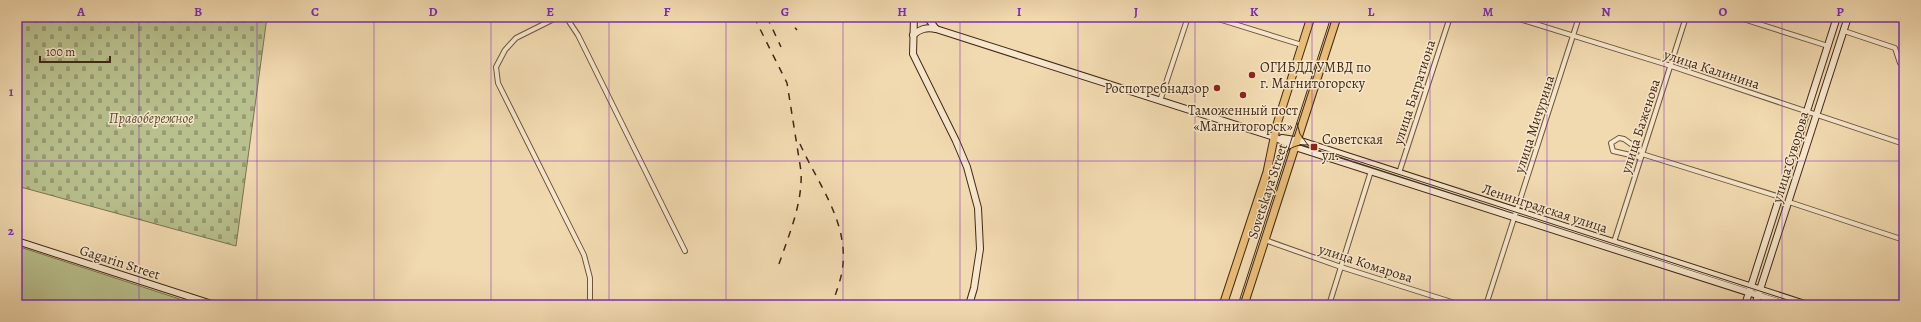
<svg xmlns="http://www.w3.org/2000/svg" width="1921" height="322" font-family="Alegreya,serif">
<style>
.green{fill:#b8c08d;stroke:#7c7452}
.cemetery{fill:url(#cemetery-stones);stroke:#7c7452}
.lines{fill:none;stroke-linecap:round;stroke-linejoin:round}
.street-casing{stroke:#6d553c;stroke-width:6}
.secondary-casing{stroke:#412916;stroke-width:8}
.primary-casing{stroke:#412916;stroke-width:9}
.street{stroke:#f7e7cc;stroke-width:4}
.secondary{stroke:#f7e7cc;stroke-width:6}
.primary{stroke:#e9bd78;stroke-width:7}
.tram{stroke:#412916;stroke-width:1}
.rail{stroke:#412916;stroke-width:1.5;stroke-dasharray:7 7;stroke-linecap:butt}
.grid{fill:none;stroke:#7b2cbf;stroke-width:1;stroke-opacity:0.55}
.poi-dot{fill:#8f2418;stroke:#f7e7cc;stroke-width:1.5}
.labels{text-anchor:middle;stroke-width:3;stroke-linejoin:round;paint-order:stroke}
.poi-label{font-size:14px;fill:#412916;stroke:#f7e7cc;text-anchor:start}
.street-label{font-size:14px;fill:#412916;stroke:#f7e7cc}
.park-label{font-size:14px;font-style:italic;fill:#5f4f34;stroke:#f7e7cc}
.neatline{fill:none;stroke:#7b2cbf;stroke-width:1.5}
.grid-label{font-size:13px;text-anchor:middle;font-weight:bold;fill:#7b2cbf}
</style>
<defs>
<pattern id="cemetery-stones" width="16" height="16" patternUnits="userSpaceOnUse"><rect width="16" height="16" fill="#b8c08d"/><path d="M2 7V4a2 2 0 0 1 4 0v3zM10 15v-3a2 2 0 0 1 4 0v3z" fill="#979c72"/></pattern>
</defs>
<rect width="100%" height="100%" fill="#f2dab0"/>
<filter id="stains"><feTurbulence type="fractalNoise" baseFrequency=".005" numOctaves="4"/><feColorMatrix values="0 0 0 0 .2 0 0 0 0 .09 0 0 0 0 .02 0 0 0 .5 -.17"/></filter>
<radialGradient id="worn" r=".72"><stop offset=".6" stop-color="#630" stop-opacity="0"/><stop offset="1" stop-color="#630" stop-opacity=".3"/></radialGradient>
<polygon class="green" points="17,246 198,305 17,305"/>
<polygon class="cemetery" points="17,17 267,17 236,246 17,186"/>
<g class="lines">
<g class="street-casing">
<g id="street">
<polyline points="558,17 516,38 505,50 496,67 498,83 584,255 590,278 590,305"/>
<polyline points="566,17 578,35 685,251"/>
<polyline points="1212,17 1302,45"/>
<polyline points="1513,17 1671,66 1904,144"/>
<polyline points="1737,17 1828,46"/>
<polyline points="1844,31 1895,48 1900,63 1904,64"/>
<polyline points="1160,101 1188,17"/>
<polyline points="1642,154 1639,157 1613,151 1611,143 1619,138 1624,139 1641,151 1642,154 1780,197"/>
<polyline points="1399,173 1450,17"/>
<polyline points="1789,202 1904,240"/>
<polyline points="1265,240 1341,267 1461,305"/>
<polyline points="1614,242 1686,17"/>
<polyline points="1329,305 1371,171"/>
<polyline points="1486,305 1579,17"/>
</g>
</g>
<g class="secondary-casing">
<g id="secondary">
<polyline points="914,17 913,54 956,141 967,167 978,208 980,249 974,288 969,305"/>
<polyline points="927,17 936,29 1274,137 1295,147 1788,305"/>
<path d="M913,35C920,29 926,27 936,29"/>
<polyline points="1282,138 1301,141 1808,305"/>
<polyline points="17,241 215,305"/>
<polyline points="1745,305 1837,17"/>
<polyline points="1755,305 1848,17"/>
</g>
</g>
<g class="primary-casing">
<g id="primary">
<polyline points="1223,305 1267,172 1277,124 1311,17"/>
<polyline points="1244,305 1337,17"/>
</g>
</g>
<use href="#street" class="street"/>
<use href="#secondary" class="secondary"/>
<use href="#primary" class="primary"/>
<g class="tram">
<polyline points="1297,123 1300,134 1308,145"/>
<path d="M1284,154C1290,147 1299,144 1308,145L1803,305"/>
<polyline points="1238,305 1331,17"/>
</g>
<g class="rail">
<path d="M754,17L787,83L801,171C803,205 787,239 777,270"/>
<polyline points="767,17 781,47"/>
<polyline points="786,17 797,30"/>
<path d="M800,144C817,182 847,220 843,264C842,278 836,292 832,305"/>
</g>
</g>
<path class="grid" d="M139,17V305M257,17V305M374,17V305M491,17V305M609,17V305M726,17V305M843,17V305M960,17V305M1078,17V305M1195,17V305M1312,17V305M1430,17V305M1547,17V305M1664,17V305M1782,17V305M17,161H1904"/>
<g class="poi-dot">
<circle cx="1252" cy="75" r="4"/>
<circle cx="1217" cy="88" r="4"/>
<circle cx="1243" cy="95" r="4"/>
<rect x="1310" y="143" width="8" height="8" rx="2"/>
</g>
<g class="labels">
<g class="poi-label">
<text x="1260" y="72">ОГИБДД УМВД по<tspan x="1260" dy="16">г. Магнитогорску</tspan></text>
<text x="1209" y="93" text-anchor="end">Роспотребнадзор</text>
<text x="1243" y="115" text-anchor="middle">Таможенный пост<tspan x="1243" dy="16">«Магнитогорск»</tspan></text>
<text x="1322" y="144">Советская<tspan x="1322" dy="16">ул.</tspan></text>
</g>
<g class="street-label">
<text transform="translate(1712 69) rotate(18)" y="5">улица Калинина</text>
<text transform="translate(1414 92) rotate(-72)" y="5">улица Багратиона</text>
<text transform="translate(1534 124) rotate(-72)" y="5">улица Мичурина</text>
<text transform="translate(1640 126) rotate(-72)" y="5">улица Баженова</text>
<text transform="translate(1790 157) rotate(-73)" y="5">улица Суворова</text>
<text transform="translate(1267 191) rotate(-72)" y="5">Sovetskaya Street</text>
<text transform="translate(1545 208) rotate(18)" y="5">Ленинградская улица</text>
<text transform="translate(120 262) rotate(18)" y="5">Gagarin Street</text>
<text transform="translate(1366 263) rotate(18)" y="5">улица Комарова</text>
</g>
<g class="park-label">
<text x="151" y="123">Правобережное</text>
</g>
</g>
<rect width="1921" height="322" fill="none" stroke="#f2dab0" stroke-width="44"/>
<path d="M40 56v6h70v-6" fill="none" stroke="#412916" stroke-width="2"/>
<text x="46" y="56" font-size="12" fill="#412916" stroke="#f7e7cc" stroke-width="3" paint-order="stroke">100 m</text>
<rect x="22" y="22" width="1877" height="278" class="neatline"/>
<g class="grid-label">
<text x="81" y="16">A</text>
<text x="198" y="16">B</text>
<text x="315" y="16">C</text>
<text x="433" y="16">D</text>
<text x="550" y="16">E</text>
<text x="667" y="16">F</text>
<text x="785" y="16">G</text>
<text x="902" y="16">H</text>
<text x="1019" y="16">I</text>
<text x="1136" y="16">J</text>
<text x="1254" y="16">K</text>
<text x="1371" y="16">L</text>
<text x="1488" y="16">M</text>
<text x="1606" y="16">N</text>
<text x="1723" y="16">O</text>
<text x="1840" y="16">P</text>
<text x="11" y="96">1</text>
<text x="11" y="235">2</text>
</g>
<rect width="100%" height="100%" filter="url(#stains)"/>
<rect width="100%" height="100%" fill="url(#worn)"/>
</svg>
